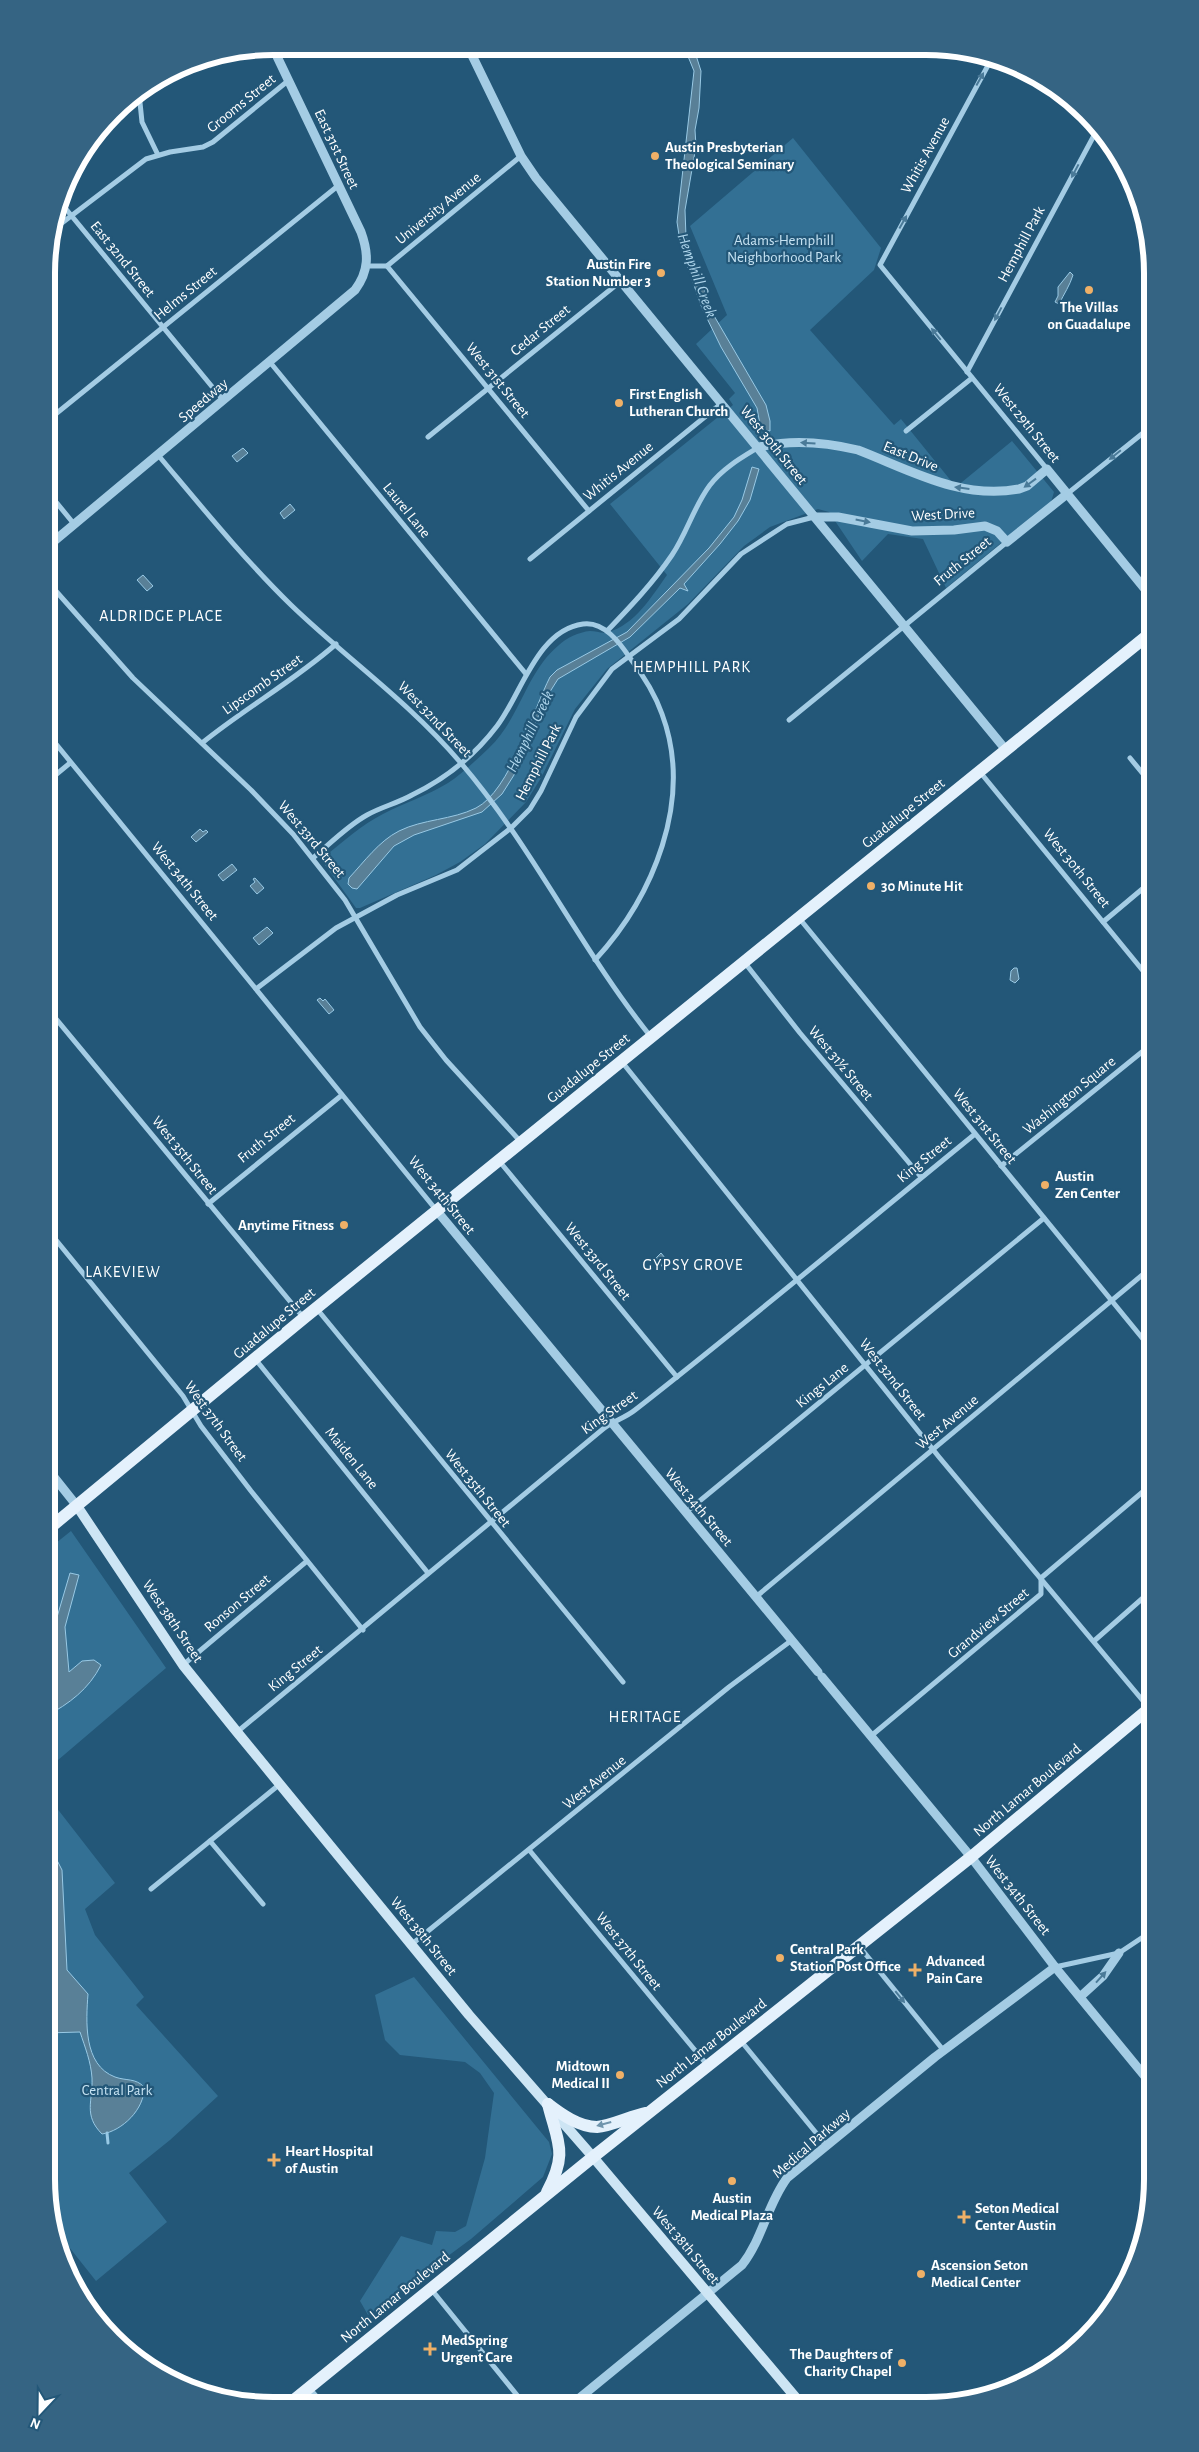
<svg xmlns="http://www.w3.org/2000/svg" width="1199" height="2452" font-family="'Alegreya Sans',sans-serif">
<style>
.green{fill:#337094}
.water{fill:#598097;stroke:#98c9e5}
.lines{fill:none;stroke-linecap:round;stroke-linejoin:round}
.stream{stroke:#98c9e5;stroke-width:3}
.minor{stroke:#a4cce4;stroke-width:5}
.tertiary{stroke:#a4cce4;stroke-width:9}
.secondary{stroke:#cde5f4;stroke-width:10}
.primary{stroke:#e4f1fc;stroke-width:12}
.oneway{fill:#4a7a98}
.oneway2{fill:#7095ad}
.poi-dot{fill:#efb067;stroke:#235778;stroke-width:2}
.labels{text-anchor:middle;stroke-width:4.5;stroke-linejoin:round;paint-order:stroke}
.street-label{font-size:15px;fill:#fff;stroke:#235778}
.poi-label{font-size:15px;font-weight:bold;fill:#fff;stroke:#235778;text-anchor:start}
.park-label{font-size:15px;fill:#c6e3f3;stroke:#235778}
.water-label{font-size:16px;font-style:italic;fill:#afd6ec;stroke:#235778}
.neighbourhood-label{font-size:16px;letter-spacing:1px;fill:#fff;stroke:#235778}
.rim{fill:none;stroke:#fff;stroke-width:6}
</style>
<rect width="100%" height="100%" fill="#235778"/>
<g class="green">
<path d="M793,138L881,248L874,270L810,330L894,425L901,419L956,487L1012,441L1054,492L1051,502L946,588L923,539L888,534L862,561L829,512L818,509L770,527L744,546L688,604L607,669L575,709L541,778L526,802L485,844L460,862L436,875L360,908H356L322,861L324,857C343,842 361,825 383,814C404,803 427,796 448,783C462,774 476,760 489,748C520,719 526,672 559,645C566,638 579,632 590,631C596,631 603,634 608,632C635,625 652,596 667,575L610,504L733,405L729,399L735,393L696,344L727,315L690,226Z"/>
<polygon points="71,1531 166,1668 51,1766 56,1807 115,1883 85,1909 95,1935 144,1997 136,2005 218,2096 170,2140 129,2173 167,2222 96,2281 54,2228 53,2220 57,2189 46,2175 46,1551"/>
<polygon points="414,1977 549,2142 552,2154 543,2177 471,2239 368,2315 360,2301 401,2236 432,2245 436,2231 455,2232 466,2226 485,2158 494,2093 480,2073 465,2062 400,2055 385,2040 375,1995"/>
</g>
<g class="water">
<polygon points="685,49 694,49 701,71 699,108 695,130 696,146 685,210 686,237 713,314 766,405 770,421 770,431 761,430 757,408 721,347 702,308 681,248 677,222 694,71"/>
<path d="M1070,272L1073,275C1070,285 1064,294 1059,304L1055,302L1058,296V287Z"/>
<polygon points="243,448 248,453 237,462 232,456"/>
<path d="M752,467L759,469L750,500L738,521L720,544L684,584L688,591L680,588L630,637L558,679L546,698L514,775L502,794L482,812L414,835L394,846L357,889L352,888L348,884L349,878C364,862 379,841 399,831C423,819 452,820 476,808C510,791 533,710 550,677L557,670L627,632L709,548L734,517L742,500Z"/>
<polygon points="290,504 295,510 284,519 280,513"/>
<polygon points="143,575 153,586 147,591 137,580"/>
<polygon points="200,829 203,832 206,830 208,832 196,842 191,837"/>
<polygon points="232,864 237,870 223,881 218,875"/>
<polygon points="255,878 264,888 257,894 250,886 255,882 253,879"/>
<polygon points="267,927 273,933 259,945 253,938"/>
<polygon points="1014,968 1017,968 1019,979 1015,983 1010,980 1011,971"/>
<polygon points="320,998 323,1001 325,999 334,1010 329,1014 317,1000"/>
<polygon points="661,1253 670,1264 664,1269 656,1258"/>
<path d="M70,1573L79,1575L65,1627L69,1672L82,1661L94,1660L101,1665C89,1689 69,1704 46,1716V1640L55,1624Z"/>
<path d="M46,1839L62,1870L67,1970L88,1994C86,2021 83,2065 115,2077C126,2081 136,2078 144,2087C145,2109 122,2131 102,2134C83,2115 93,2101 92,2078C91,2062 85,2047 80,2032L46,2033V1938L54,1931L46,1868Z"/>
</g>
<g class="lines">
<polyline class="stream" points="107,2133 108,2143"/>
<g class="minor">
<polyline points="992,58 880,265 1047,469"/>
<polyline points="139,93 142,122 158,155"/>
<polyline points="61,203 223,400"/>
<polyline points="54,229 146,159 170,152 203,147 213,142 289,80"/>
<polyline points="367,266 387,266 521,156"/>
<polyline points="387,266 589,511"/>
<polyline points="269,361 526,674"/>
<polyline points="967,372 1098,128"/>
<polyline points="47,421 339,185"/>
<polyline points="906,431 972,378"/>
<polyline points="428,437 621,281"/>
<path d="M158,455C201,506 243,558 291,605C347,659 408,701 460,762C533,847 581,950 651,1037"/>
<polyline points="47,491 74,524"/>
<polyline points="1067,494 1153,425"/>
<polyline points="530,559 722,403"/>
<polyline points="47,581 133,678 251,790 293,834 345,900 420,1027 446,1060 520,1141"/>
<path d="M607,631C630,607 653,583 672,555C687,533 694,506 710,485C723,468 741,458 759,447"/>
<polyline points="789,720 1007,542"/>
<polyline points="47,733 437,1211"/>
<path d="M202,743C245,708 294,681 336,644"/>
<polyline points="1130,758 1153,786"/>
<polyline points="980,772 1153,983"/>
<polyline points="47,782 70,763"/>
<path d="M313,858C331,843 347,826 367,815C381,807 398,803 412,795C445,779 475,755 497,726C521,695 537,630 583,624C604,621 620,643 630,658C643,675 655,694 662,714C694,800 653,897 595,960"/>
<polyline points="799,918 1152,1350"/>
<polyline points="1103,922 1153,880"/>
<polyline points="745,963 800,1033 921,1177"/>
<polyline points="1144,972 1153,965"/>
<polyline points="256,989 336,928 397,895 457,870 511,828 530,809 541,791 576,717 612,669 679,619 741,554 787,524 814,517"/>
<polyline points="47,1008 303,1317"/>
<polyline points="622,1062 939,1457 1149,1708"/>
<polyline points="500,1162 677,1377"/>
<polyline points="1001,1166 1153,1043"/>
<polyline points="208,1204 342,1095"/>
<polyline points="47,1229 183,1396 201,1426 251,1491 363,1630"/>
<polyline points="317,1309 623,1682"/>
<polyline points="256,1360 428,1573"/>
<polyline points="685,1513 1044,1218"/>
<polyline points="757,1596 1153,1266"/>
<polyline points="1094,1641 1152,1590"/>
<polyline points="183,1665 307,1561"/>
<path d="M237,1732L603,1429C613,1421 625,1418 635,1410C750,1320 862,1226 975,1134"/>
<polyline points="871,1736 1041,1594 1041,1578 1152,1484"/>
<polyline points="210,1841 263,1904"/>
<polyline points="530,1851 708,2066"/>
<polyline points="151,1889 280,1784"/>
<polyline points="412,1944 729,1687 792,1640"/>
<polyline points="859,1946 944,2051"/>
<polyline points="1055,1967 1119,1953 1152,1931"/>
<polyline points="741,2041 826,2145"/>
<polyline points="431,2289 525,2405"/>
<polyline points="309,2388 323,2404"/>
</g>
<g class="tertiary">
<polyline points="468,47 521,156 536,178 1006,750"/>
<path d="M759,447C792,439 825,442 858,450C910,470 961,500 1019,489L1027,486L1047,469L1153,599"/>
<polyline points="815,517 838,517 912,531 954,530 985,526 997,531 1007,542 1067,494"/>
<path d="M47,547L355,290C369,271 369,254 361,232L272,46"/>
<path d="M437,1211C564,1365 691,1519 818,1672"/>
<polyline points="46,1467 77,1506"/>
<polyline points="822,1677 971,1857 1055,1967 1152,2085"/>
<polyline points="1080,1997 1103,1976 1119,1953"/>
<path d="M571,2405L742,2265C763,2238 767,2205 787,2178L935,2057L1055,1967"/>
</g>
<polyline class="secondary" points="77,1506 183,1665 237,1732 469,2015 593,2157 802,2405"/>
<g class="primary">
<polyline points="46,1531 304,1318 1153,631"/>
<path d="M548,2104C561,2114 579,2127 597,2127C611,2126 631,2116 646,2113"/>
<path d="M547,2192C568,2153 558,2144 548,2104"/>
<polyline points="289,2404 593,2157 971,1857 1152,1706"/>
</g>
</g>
<defs><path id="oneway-solid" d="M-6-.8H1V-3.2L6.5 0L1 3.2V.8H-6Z" transform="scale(1.25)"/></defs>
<g class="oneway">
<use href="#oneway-solid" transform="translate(980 79) rotate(-61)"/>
<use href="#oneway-solid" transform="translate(1075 171) rotate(118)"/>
<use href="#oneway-solid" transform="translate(903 222) rotate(-61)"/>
<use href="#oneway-solid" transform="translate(998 314) rotate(118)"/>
<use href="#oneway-solid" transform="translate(936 334) rotate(-129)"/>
<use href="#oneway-solid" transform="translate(808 443) rotate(-176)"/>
<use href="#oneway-solid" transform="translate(1115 455) rotate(141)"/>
<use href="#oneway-solid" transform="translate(1030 483) rotate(144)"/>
<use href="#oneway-solid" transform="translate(962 488) rotate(-173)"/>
<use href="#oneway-solid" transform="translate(863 521) rotate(11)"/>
<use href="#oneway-solid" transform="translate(1101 1977) rotate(-48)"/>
<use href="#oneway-solid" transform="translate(900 1997) rotate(51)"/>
</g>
<use class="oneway2" href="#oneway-solid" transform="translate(604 2124) rotate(165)"/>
<g class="poi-dot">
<circle cx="655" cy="156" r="5"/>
<circle cx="661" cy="273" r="5"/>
<circle cx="1089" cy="290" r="5"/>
<circle cx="619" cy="403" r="5"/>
<circle cx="871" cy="886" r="5"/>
<circle cx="1045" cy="1185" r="5"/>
<circle cx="344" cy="1225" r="5"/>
<circle cx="780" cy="1958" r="5"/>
<path d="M912.5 1962.5h5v5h5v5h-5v5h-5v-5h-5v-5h5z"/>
<circle cx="620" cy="2075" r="5"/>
<path d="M271.5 2152.5h5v5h5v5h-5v5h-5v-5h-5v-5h5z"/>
<circle cx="732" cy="2181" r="5"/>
<path d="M961.5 2209.5h5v5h5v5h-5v5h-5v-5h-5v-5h5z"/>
<circle cx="921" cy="2274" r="5"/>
<path d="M427.5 2341.5h5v5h5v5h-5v5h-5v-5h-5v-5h5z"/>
<circle cx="902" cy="2363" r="5"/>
</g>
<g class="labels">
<g class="street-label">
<text transform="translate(241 103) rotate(-39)" y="5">Grooms Street</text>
<text transform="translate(337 149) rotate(65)" y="5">East 31st Street</text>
<text transform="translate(925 155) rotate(-61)" y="5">Whitis Avenue</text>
<text transform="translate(438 208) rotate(-39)" y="5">University Avenue</text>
<text transform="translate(1021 244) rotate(-62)" y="5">Hemphill Park</text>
<text transform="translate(123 259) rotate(51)" y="5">East 32nd Street</text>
<text transform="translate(185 293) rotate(-39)" y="5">Helms Street</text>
<text transform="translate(540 330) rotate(-39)" y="5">Cedar Street</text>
<text transform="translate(498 380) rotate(51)" y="5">West 31st Street</text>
<text transform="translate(203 400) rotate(-40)" y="5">Speedway</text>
<text transform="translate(1027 423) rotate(51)" y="5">West 29th Street</text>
<text transform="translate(774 445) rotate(51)" y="5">West 30th Street</text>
<text transform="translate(911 456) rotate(22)" y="5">East Drive</text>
<text transform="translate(618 471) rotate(-39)" y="5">Whitis Avenue</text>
<text transform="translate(407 510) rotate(51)" y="5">Laurel Lane</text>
<text transform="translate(943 514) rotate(-3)" y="5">West Drive</text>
<text transform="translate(962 561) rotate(-39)" y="5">Fruth Street</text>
<text transform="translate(262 684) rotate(-35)" y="5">Lipscomb Street</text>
<text transform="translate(435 719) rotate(46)" y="5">West 32nd Street</text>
<text transform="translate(538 762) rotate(-63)" y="5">Hemphill Park</text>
<text transform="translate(903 813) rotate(-39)" y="5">Guadalupe Street</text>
<text transform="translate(312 839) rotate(50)" y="5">West 33rd Street</text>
<text transform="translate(1077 868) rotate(51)" y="5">West 30th Street</text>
<text transform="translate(185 881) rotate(51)" y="5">West 34th Street</text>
<text transform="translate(841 1063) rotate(50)" y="5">West 31½ Street</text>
<text transform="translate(588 1068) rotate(-39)" y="5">Guadalupe Street</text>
<text transform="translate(1069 1095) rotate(-39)" y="5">Washington Square</text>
<text transform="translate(985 1126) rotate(51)" y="5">West 31st Street</text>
<text transform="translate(266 1138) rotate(-39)" y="5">Fruth Street</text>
<text transform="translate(185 1155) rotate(51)" y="5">West 35th Street</text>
<text transform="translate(924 1159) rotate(-39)" y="5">King Street</text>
<text transform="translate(442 1195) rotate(51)" y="5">West 34th Street</text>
<text transform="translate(598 1261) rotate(51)" y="5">West 33rd Street</text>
<text transform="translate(274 1323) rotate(-40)" y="5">Guadalupe Street</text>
<text transform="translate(893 1379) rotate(52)" y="5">West 32nd Street</text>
<text transform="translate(822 1385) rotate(-39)" y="5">Kings Lane</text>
<text transform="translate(609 1412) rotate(-35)" y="5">King Street</text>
<text transform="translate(216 1421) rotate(54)" y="5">West 37th Street</text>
<text transform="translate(947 1422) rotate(-40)" y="5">West Avenue</text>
<text transform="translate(352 1458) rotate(51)" y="5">Maiden Lane</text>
<text transform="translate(478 1488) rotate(51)" y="5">West 35th Street</text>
<text transform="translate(699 1507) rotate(50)" y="5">West 34th Street</text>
<text transform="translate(237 1603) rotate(-40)" y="5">Ronson Street</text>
<text transform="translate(173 1621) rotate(56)" y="5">West 38th Street</text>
<text transform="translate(988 1623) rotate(-40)" y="5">Grandview Street</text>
<text transform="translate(295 1668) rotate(-39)" y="5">King Street</text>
<text transform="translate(594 1782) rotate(-39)" y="5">West Avenue</text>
<text transform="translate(1027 1790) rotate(-40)" y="5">North Lamar Boulevard</text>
<text transform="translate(1018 1895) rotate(52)" y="5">West 34th Street</text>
<text transform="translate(424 1936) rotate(51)" y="5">West 38th Street</text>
<text transform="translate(629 1951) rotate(51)" y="5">West 37th Street</text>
<text transform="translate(711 2043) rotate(-38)" y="5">North Lamar Boulevard</text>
<text transform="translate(811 2143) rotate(-41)" y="5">Medical Parkway</text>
<text transform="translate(686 2245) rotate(50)" y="5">West 38th Street</text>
<text transform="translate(395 2297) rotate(-39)" y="5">North Lamar Boulevard</text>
</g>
<g class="poi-label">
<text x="665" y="152">Austin Presbyterian<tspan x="665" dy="17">Theological Seminary</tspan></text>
<text x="651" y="269" text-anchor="end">Austin Fire<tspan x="651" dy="17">Station Number 3</tspan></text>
<text x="1089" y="312" text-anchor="middle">The Villas<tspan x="1089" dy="17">on Guadalupe</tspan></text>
<text x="629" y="399">First English<tspan x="629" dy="17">Lutheran Church</tspan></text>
<text x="881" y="891">30 Minute Hit</text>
<text x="1055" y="1181">Austin<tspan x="1055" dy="17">Zen Center</tspan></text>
<text x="334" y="1230" text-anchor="end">Anytime Fitness</text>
<text x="790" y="1954">Central Park<tspan x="790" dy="17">Station Post Office</tspan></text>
<text x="926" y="1966">Advanced<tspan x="926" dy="17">Pain Care</tspan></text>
<text x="610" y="2071" text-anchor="end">Midtown<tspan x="610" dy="17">Medical II</tspan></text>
<text x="285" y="2156">Heart Hospital<tspan x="285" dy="17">of Austin</tspan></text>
<text x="732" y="2203" text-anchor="middle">Austin<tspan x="732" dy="17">Medical Plaza</tspan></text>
<text x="975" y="2213">Seton Medical<tspan x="975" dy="17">Center Austin</tspan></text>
<text x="931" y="2270">Ascension Seton<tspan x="931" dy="17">Medical Center</tspan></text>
<text x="441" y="2345">MedSpring<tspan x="441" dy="17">Urgent Care</tspan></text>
<text x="892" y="2359" text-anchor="end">The Daughters of<tspan x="892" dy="17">Charity Chapel</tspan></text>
</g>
<g class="park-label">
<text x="784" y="245">Adams-Hemphill<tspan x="784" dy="17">Neighborhood Park</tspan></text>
<text x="117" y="2095">Central Park</text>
</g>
<g class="water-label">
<text transform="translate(698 275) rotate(70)" y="6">Hemphill Creek</text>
<text transform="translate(529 731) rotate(-64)" y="6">Hemphill Creek</text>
</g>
<g class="neighbourhood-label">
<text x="161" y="621">ALDRIDGE PLACE</text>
<text x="692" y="672">HEMPHILL PARK</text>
<text x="693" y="1270">GYPSY GROVE</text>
<text x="123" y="1277">LAKEVIEW</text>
<text x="645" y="1722">HERITAGE</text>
</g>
</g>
<path d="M0 0H1199V2452H0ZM273 55H926A218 218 0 0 1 1144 273V2179A218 218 0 0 1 926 2397H273A218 218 0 0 1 55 2179V273A218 218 0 0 1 273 55Z" fill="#356483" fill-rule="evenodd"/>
<path class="rim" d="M273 55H926A218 218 0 0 1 1144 273V2179A218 218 0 0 1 926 2397H273A218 218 0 0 1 55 2179V273A218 218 0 0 1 273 55Z"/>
<g transform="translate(40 2412) rotate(202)" stroke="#235778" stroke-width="4" paint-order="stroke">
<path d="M0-4L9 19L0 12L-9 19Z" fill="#ffffff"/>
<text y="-8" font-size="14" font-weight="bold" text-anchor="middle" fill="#ffffff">N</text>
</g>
</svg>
